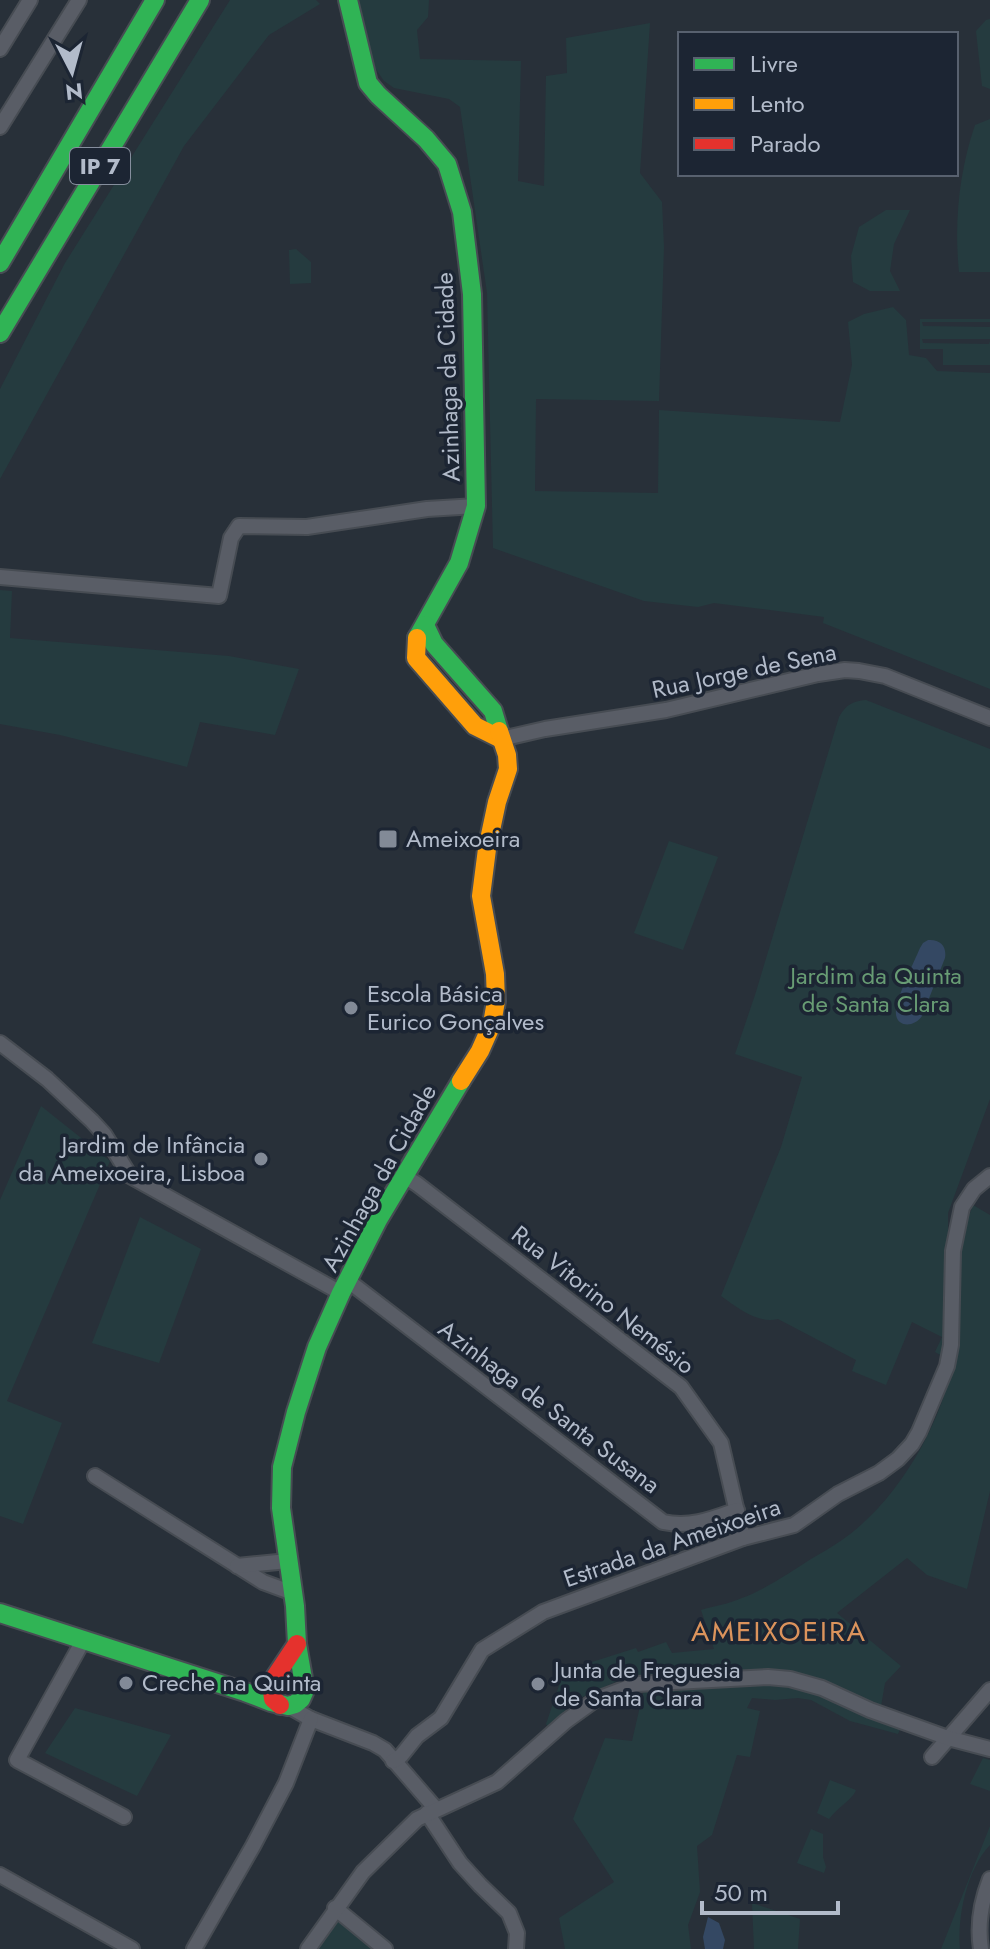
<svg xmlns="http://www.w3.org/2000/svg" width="990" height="1949" font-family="Jost,sans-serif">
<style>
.green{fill:#253b3f}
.water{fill:#344863}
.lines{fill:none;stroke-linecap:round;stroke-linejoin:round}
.street-casing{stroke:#474c53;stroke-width:18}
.fast-casing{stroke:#474c53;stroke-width:22}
.slow-casing{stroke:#474c53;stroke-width:22}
.jam-casing{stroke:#474c53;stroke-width:22}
.street{stroke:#595d66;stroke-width:14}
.fast{stroke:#30b455;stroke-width:18}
.slow{stroke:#ff9f0a;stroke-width:18}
.jam{stroke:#e5322d;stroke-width:18}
.poi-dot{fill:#828a97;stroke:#1c2533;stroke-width:3}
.labels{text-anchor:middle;stroke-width:7;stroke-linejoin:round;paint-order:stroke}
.shield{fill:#1c2533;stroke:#858e9d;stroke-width:2}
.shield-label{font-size:22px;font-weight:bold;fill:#b2bbca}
.street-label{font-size:24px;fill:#b2bbca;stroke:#1c2533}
.poi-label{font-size:24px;fill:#b2bbca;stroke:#1c2533;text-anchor:start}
.park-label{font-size:24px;fill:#689c74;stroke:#1c2533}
.quarter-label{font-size:28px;letter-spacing:2px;fill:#db935c;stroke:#1c2533}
</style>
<rect width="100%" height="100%" fill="#283039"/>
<g class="green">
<polygon points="230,0 316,0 320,4 269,35 184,146 0,479 0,389 65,263"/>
<polygon points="357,0 429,0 428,17 417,30 420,59 521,61 518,181 544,186 546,76 567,73 566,38 650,23 640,173 662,202 664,247 659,401 536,399 535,491 658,493 659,410 840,422 852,365 848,322 864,314 893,307 906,320 909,355 926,358 937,371 990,373 990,689 823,623 824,617 714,603 698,607 644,601 493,548 487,293 460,107 449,99 394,88 384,81 371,62"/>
<polygon points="990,19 990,89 982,86 976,31 986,20"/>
<path d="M990,119V272H959C954,222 959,172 975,125Z"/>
<polygon points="886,210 910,210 894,244 890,271 900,291 870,291 853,282 851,256 859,227"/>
<polygon points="296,249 311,262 311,283 290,284 289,250"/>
<polygon points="920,319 990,319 990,322 922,322 923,326 990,327 990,339 922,339 923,343 989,344 990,341 990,365 943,365 943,349 920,349"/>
<polygon points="0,590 12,591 10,638 229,656 299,669 275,735 200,722 187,767 60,735 0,724"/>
<path d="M866,700L990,749V1099L948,1213V1307L945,1365L939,1361L942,1356L935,1352L942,1337L912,1322L886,1385L852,1371L856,1360L778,1319C757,1324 738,1308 721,1296L781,1147L802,1077L735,1054L755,995L839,717C846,705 852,701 866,700Z"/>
<polygon points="669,841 718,857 683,950 634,933"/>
<polygon points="41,1106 110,1161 7,1401 62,1423 23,1524 0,1516 0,1200"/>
<path d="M973,1205L990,1215V1491L967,1589L927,1575L907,1558L837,1613L901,1666L885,1683L879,1718L901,1727L898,1734L850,1721L811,1700L798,1698L775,1700L752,1698L747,1708L760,1711L750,1757L737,1755L712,1835L697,1846L700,1892L688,1925L691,1949H565L559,1918L614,1882L573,1819L605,1738L632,1741L644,1689L626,1677L576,1700L548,1727L546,1724L563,1674L573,1668L636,1648L638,1652L666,1642L672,1653L714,1649L701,1610C714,1606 729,1604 742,1598C766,1589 789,1573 811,1559C821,1553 832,1547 842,1540C898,1501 943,1423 954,1356C962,1307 954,1252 973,1205Z"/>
<polygon points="140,1217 201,1249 159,1363 92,1343"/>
<polygon points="75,1708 171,1735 137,1796 45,1753"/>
<polygon points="983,1758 990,1760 990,1791 970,1784"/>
<path d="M830,1780L856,1790C853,1799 837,1808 829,1819L817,1813Z"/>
<path d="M990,1826V1845C967,1869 957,1917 960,1949H941Z"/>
<polygon points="811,1829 823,1834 823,1857 826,1867 824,1873 797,1863"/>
<polygon points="752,1903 800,1919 798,1949 754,1949"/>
<polygon points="337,1917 373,1949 317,1949"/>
</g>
<g class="water">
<path d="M928,940C940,939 947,946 945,958L922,1016C913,1029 894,1027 896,1010C897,997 914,962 920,948L923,943Z"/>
<polygon points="708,1917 719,1923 725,1940 723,1949 705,1949 703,1937"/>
</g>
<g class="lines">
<g class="street-casing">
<g id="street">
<polyline points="0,49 30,0"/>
<polyline points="0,127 79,0"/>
<polyline points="0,577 219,596 231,538 239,526 307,527 427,509 476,506"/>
<polyline points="501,739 545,729 666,710 818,674 845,670 859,671 885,676 990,718"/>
<polyline points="0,1043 47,1079 92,1121 104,1134 130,1176 341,1293"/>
<polyline points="404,1176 417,1184 681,1387 721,1443 743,1538"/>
<path d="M347,1280L663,1522C690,1528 712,1519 737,1510"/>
<polyline points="95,1476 263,1582 293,1593"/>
<polyline points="237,1566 288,1561"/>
<polyline points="84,1639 17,1760 124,1817"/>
<polyline points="288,1706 311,1719 373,1743 385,1750 436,1809"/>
<polyline points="932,1757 990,1690"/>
<polyline points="393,1761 401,1756 417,1736 441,1718 482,1650 543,1612 743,1538 794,1525 838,1494 879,1473 898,1459 912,1444 919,1432 947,1366 951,1345 953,1251 962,1207 974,1189 990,1176"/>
<polyline points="427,1813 460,1863 480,1885 509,1913 517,1933 516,1949"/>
<polyline points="0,1875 132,1949"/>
<polyline points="335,1908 385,1949"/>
<polyline points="194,1949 253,1846 286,1783 311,1719"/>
<polyline points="308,1949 363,1872 417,1819 497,1782 566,1721 595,1700 637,1684 768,1677 790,1679 822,1688 870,1710 948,1738 990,1749"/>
<path d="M981,1949C977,1924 981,1902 990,1879"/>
</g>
</g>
<g class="fast-casing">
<g id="fast">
<polyline points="348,0 368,83 378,95 426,139 447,164 462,212 472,294 476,506 459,563 417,638"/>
<polyline points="0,263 155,0"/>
<polyline points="0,333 200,0"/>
<polyline points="425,625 434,644 493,711 499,731"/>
<polyline points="0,1613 245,1692 271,1702 288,1706 295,1704 301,1699 305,1690 297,1644 295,1606 281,1508 282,1467 296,1412 317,1347 341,1293 378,1220 461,1081"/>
</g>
</g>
<g class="slow-casing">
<g id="slow">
<polyline points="417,638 416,658 475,726 501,739"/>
<polyline points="461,1081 480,1051 492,1024 496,1001 495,974 481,896 487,849 497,802 508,769 507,755 499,731"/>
</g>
</g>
<g class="jam-casing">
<polyline id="jam" points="280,1705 273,1699 271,1683 297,1644"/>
</g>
<use href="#street" class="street"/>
<use href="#fast" class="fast"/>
<use href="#slow" class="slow"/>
<use href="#jam" class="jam"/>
</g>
<g class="poi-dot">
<rect x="378" y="829" width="20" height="20" rx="4"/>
<circle cx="351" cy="1008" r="8"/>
<circle cx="261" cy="1159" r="8"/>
<circle cx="126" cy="1683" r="8"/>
<circle cx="538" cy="1684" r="8"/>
</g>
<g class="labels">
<rect class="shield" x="70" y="148" width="60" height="36" rx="6"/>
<g class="shield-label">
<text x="100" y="174">IP 7</text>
</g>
<g class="street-label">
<text transform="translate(448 377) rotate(-92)" y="8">Azinhaga da Cidade</text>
<text transform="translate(744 671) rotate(-12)" y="8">Rua Jorge de Sena</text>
<text transform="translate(379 1178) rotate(-61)" y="8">Azinhaga da Cidade</text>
<text transform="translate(603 1300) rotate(38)" y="8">Rua Vitorino Nemésio</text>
<text transform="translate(549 1407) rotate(37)" y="8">Azinhaga de Santa Susana</text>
<text transform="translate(672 1543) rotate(-19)" y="8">Estrada da Ameixoeira</text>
</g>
<g class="poi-label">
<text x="406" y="847">Ameixoeira</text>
<text x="367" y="1002">Escola Básica<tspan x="367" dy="28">Eurico Gonçalves</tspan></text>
<text x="245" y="1153" text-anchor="end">Jardim de Infância<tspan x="245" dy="28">da Ameixoeira, Lisboa</tspan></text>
<text x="554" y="1678">Junta de Freguesia<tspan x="554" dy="28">de Santa Clara</tspan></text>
<text x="142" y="1691">Creche na Quinta</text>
</g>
<g class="park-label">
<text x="876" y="984">Jardim da Quinta<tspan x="876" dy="28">de Santa Clara</tspan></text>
</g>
<g class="quarter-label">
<text x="779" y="1641">AMEIXOEIRA</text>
</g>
</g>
<rect x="678" y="32" width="280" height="144" fill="#1c2533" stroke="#58616f" stroke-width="2"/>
<rect x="694" y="58" width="40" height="12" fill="#30b455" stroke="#58616f" stroke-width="2"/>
<text x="750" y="72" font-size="24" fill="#b2bbca">Livre</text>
<rect x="694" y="98" width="40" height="12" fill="#ff9f0a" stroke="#58616f" stroke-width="2"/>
<text x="750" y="112" font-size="24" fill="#b2bbca">Lento</text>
<rect x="694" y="138" width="40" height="12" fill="#e5322d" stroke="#58616f" stroke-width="2"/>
<text x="750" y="152" font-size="24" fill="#b2bbca">Parado</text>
<g transform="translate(72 72) rotate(174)" stroke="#1c2533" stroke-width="6" paint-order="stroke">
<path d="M0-6L14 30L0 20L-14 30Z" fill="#b2bbca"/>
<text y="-12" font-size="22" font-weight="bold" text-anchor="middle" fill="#b2bbca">N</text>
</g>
<path d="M702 1901v12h136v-12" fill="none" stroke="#b2bbca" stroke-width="4"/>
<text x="714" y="1901" font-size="24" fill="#b2bbca" stroke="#1c2533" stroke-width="6" paint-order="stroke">50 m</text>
</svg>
